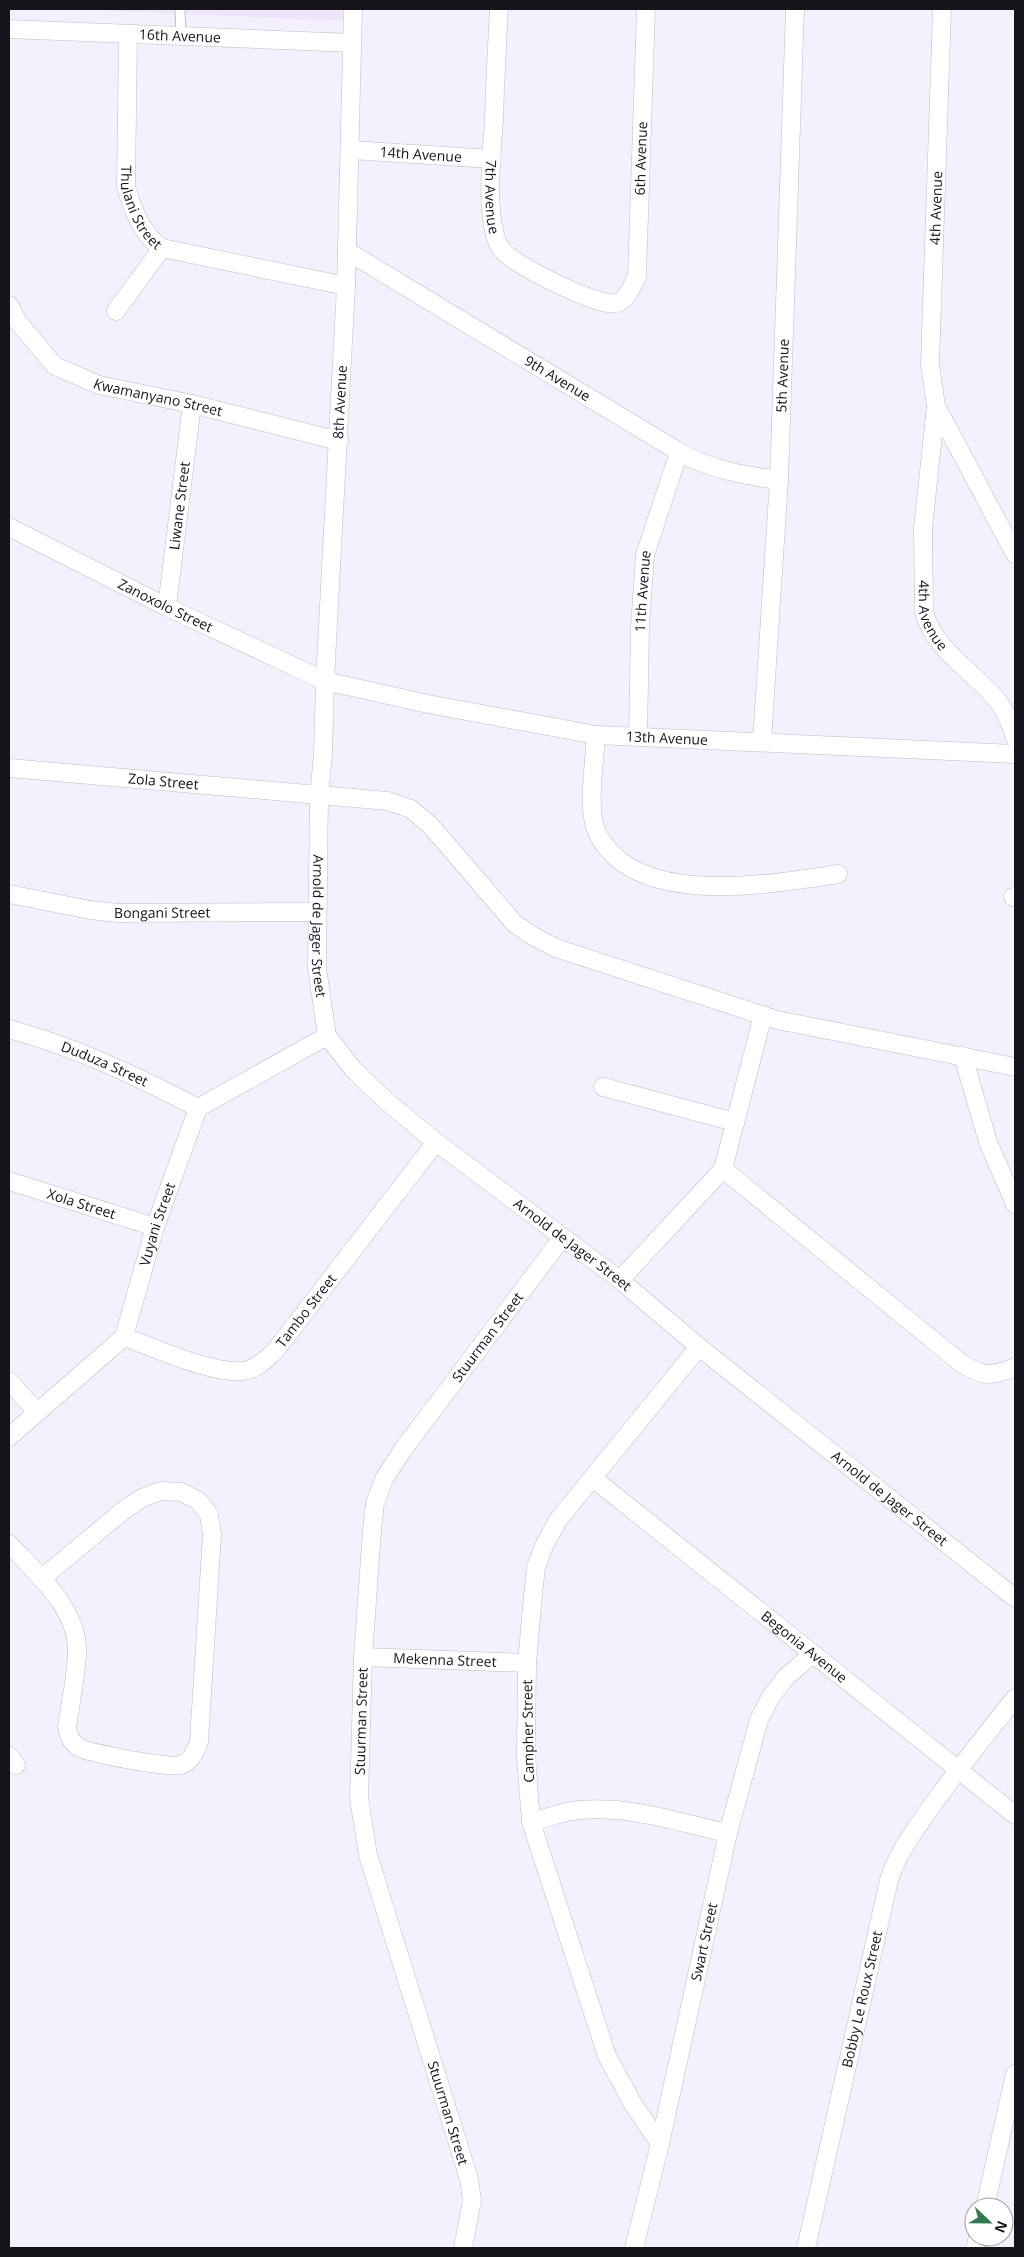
<svg xmlns="http://www.w3.org/2000/svg" width="1024" height="2257" font-family="'Open Sans',sans-serif">
<style>
.built{fill:#eee5fc}
.lines{fill:none;stroke-linecap:round;stroke-linejoin:round}
.lane-casing{stroke:#c0baca;stroke-width:11}
.street-casing{stroke:#c0baca;stroke-width:19}
.lane{stroke:#fff;stroke-width:9}
.street{stroke:#fff;stroke-width:18}
.labels{text-anchor:middle;stroke-width:4.5;stroke-linejoin:round;paint-order:stroke}
.street-label{font-size:14px;fill:#16141a;stroke:#fff}
</style>
<rect width="100%" height="100%" fill="#f5f0fd"/>
<polygon class="built" points="71,9 343,9 342,21"/>
<g class="lines">
<g class="lane-casing">
<polyline id="lane" points="180,9 181,37"/>
</g>
<g class="street-casing">
<g id="street">
<path id="s1" d="M353,9L346,286L325,681L323,755L319,795L317,968L327,1036L353,1069L385,1100L436,1142L620,1280L699,1347L1015,1598"/>
<path id="s2" d="M499,9C497,46 495,82 494,119C492,151 484,221 500,247C509,263 567,289 585,296C618,308 622,309 637,276L646,9"/>
<polyline points="942,9 930,364 936,406 1015,554"/>
<path id="s3" d="M9,29L352,43"/>
<path id="s4" d="M128,35L126,187C133,210 142,235 162,248L346,286"/>
<path id="s5" d="M351,150L492,159"/>
<path id="s6" d="M347,251L679,452C712,470 742,475 779,480"/>
<path id="s7" d="M9,305L18,322L55,366L99,385L192,404L339,441"/>
<polyline points="116,311 162,248"/>
<path id="s8" d="M936,406L923,528L924,612C934,650 973,671 997,700C1006,711 1011,724 1015,738"/>
<path id="s9" d="M9,527L167,607L325,681L428,704L596,735L1015,754"/>
<path id="s10" d="M167,607L192,404"/>
<path d="M596,735C595,758 587,809 596,830C631,910 770,884 838,874"/>
<path id="s11" d="M638,736L640,627L645,555L679,452"/>
<path id="s12" d="M762,741L779,480L795,9"/>
<path id="s13" d="M9,768L388,801L411,809L431,826L515,924L533,936L556,948L777,1020L1015,1067"/>
<path id="s14" d="M9,894L90,910L118,913L317,912"/>
<polyline points="1013,897 1015,897"/>
<path id="s15" d="M9,1029C76,1047 136,1076 198,1108"/>
<polyline points="963,1056 988,1142 1015,1204"/>
<polyline points="603,1087 735,1122"/>
<path d="M723,1169L961,1363C984,1377 990,1377 1015,1367"/>
<path id="s16" d="M9,1181L155,1227"/>
<polyline points="620,1280 723,1169 763,1015"/>
<path id="s17" d="M124,1337C156,1348 210,1374 243,1371C256,1370 266,1359 275,1351L436,1142"/>
<polyline points="9,1381 37,1412"/>
<path id="s18" d="M9,1437L124,1337L155,1227L198,1108L327,1036"/>
<path id="s19" d="M594,1479L1015,1815"/>
<path d="M9,1544C35,1572 75,1606 77,1647C78,1668 70,1705 67,1727C68,1735 71,1742 78,1747C88,1753 171,1769 181,1765C192,1761 196,1750 199,1741L212,1534L209,1515L199,1501L181,1492L161,1491L142,1498L124,1510L41,1579"/>
<path id="s20" d="M363,1657L527,1663"/>
<polyline points="9,1756 16,1765"/>
<path d="M531,1822C547,1818 564,1811 580,1810C629,1805 680,1823 728,1833"/>
<polyline points="660,2144 633,2104 607,2056 531,1822 526,1756 527,1663 533,1595 536,1567 544,1546 558,1520 699,1347"/>
<polyline points="985,2207 1015,2074"/>
<path id="s21" d="M463,2248L472,2200L469,2179L368,1855L359,1798L363,1657L372,1530L375,1503L384,1479L402,1451L562,1238"/>
<path id="s22" d="M634,2248L660,2144L728,1833L759,1720L770,1698L786,1677L813,1654"/>
<path id="s23" d="M806,2248L889,1880C898,1851 916,1829 933,1804C959,1768 987,1733 1015,1698"/>
<polyline points="975,2248 978,2237"/>
</g>
</g>
<use href="#lane" class="lane"/>
<use href="#street" class="street"/>
</g>
<g class="labels">
<g class="street-label">
<text dy="5" stroke="none"><textPath href="#s3" startOffset="171">16th Avenue</textPath></text>
<text dy="5" stroke="none"><textPath href="#s5" startOffset="70">14th Avenue</textPath></text>
<text dy="5" stroke="none"><textPath href="#s2" startOffset="524">6th Avenue</textPath></text>
<text dy="5" stroke="none"><textPath href="#s2" startOffset="188">7th Avenue</textPath></text>
<text dy="5" stroke="none"><textPath href="#s4" startOffset="176">Thulani Street</textPath></text>
<text transform="translate(936 208) rotate(-88)" y="5">4th Avenue</text>
<text dy="5" stroke="none"><textPath href="#s12" startOffset="366">5th Avenue</textPath></text>
<text dy="5" stroke="none"><textPath href="#s6" startOffset="246">9th Avenue</textPath></text>
<text dy="5" stroke="none"><textPath href="#s7" startOffset="185">Kwamanyano Street</textPath></text>
<text transform="translate(340 402) rotate(-87)" y="5">8th Avenue</text>
<text dy="5" stroke="none"><textPath href="#s10" startOffset="102">Liwane Street</textPath></text>
<text dy="5" stroke="none"><textPath href="#s11" startOffset="145">11th Avenue</textPath></text>
<text dy="5" stroke="none"><textPath href="#s9" startOffset="175">Zanoxolo Street</textPath></text>
<text dy="5" stroke="none"><textPath href="#s8" startOffset="212">4th Avenue</textPath></text>
<text dy="5" stroke="none"><textPath href="#s9" startOffset="699">13th Avenue</textPath></text>
<text dy="5" stroke="none"><textPath href="#s13" startOffset="155">Zola Street</textPath></text>
<text dy="5" stroke="none"><textPath href="#s14" startOffset="155">Bongani Street</textPath></text>
<text dy="5" stroke="none"><textPath href="#s1" startOffset="918">Arnold de Jager Street</textPath></text>
<text dy="5" stroke="none"><textPath href="#s15" startOffset="102">Duduza Street</textPath></text>
<text dy="5" stroke="none"><textPath href="#s16" startOffset="76">Xola Street</textPath></text>
<text dy="5" stroke="none"><textPath href="#s18" startOffset="270">Vuyani Street</textPath></text>
<text dy="5" stroke="none"><textPath href="#s1" startOffset="1352">Arnold de Jager Street</textPath></text>
<text dy="5" stroke="none"><textPath href="#s17" startOffset="214">Tambo Street</textPath></text>
<text dy="5" stroke="none"><textPath href="#s21" startOffset="964">Stuurman Street</textPath></text>
<text dy="5" stroke="none"><textPath href="#s1" startOffset="1758">Arnold de Jager Street</textPath></text>
<text dy="5" stroke="none"><textPath href="#s19" startOffset="269">Begonia Avenue</textPath></text>
<text dy="5" stroke="none"><textPath href="#s20" startOffset="82">Mekenna Street</textPath></text>
<text dy="5" stroke="none"><textPath href="#s21" startOffset="544">Stuurman Street</textPath></text>
<text transform="translate(528 1731) rotate(-91)" y="5">Campher Street</text>
<text dy="5" stroke="none"><textPath href="#s22" startOffset="314">Swart Street</textPath></text>
<text dy="5" stroke="none"><textPath href="#s23" startOffset="255">Bobby Le Roux Street</textPath></text>
<text transform="translate(448 2113) rotate(73)" y="5">Stuurman Street</text>
</g>
</g>
<rect width="1024" height="2257" fill="none" stroke="#16141a" stroke-width="20"/>
<g transform="translate(989 2222) rotate(112)"><circle r="24" fill="#ffffff" stroke="#a2a1a3"/>
<path d="M0-4L9 19L0 12L-9 19Z" fill="#2f7d4c"/>
<text y="-8" font-size="14" font-weight="bold" text-anchor="middle" fill="#16141a">N</text>
</g>
</svg>
